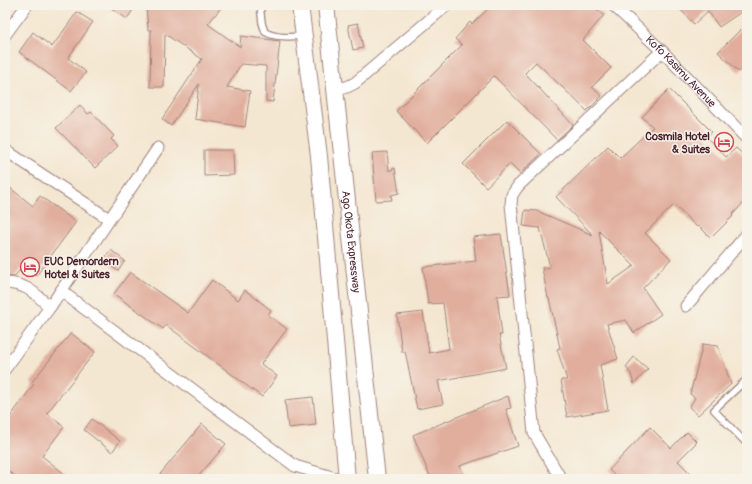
<svg xmlns="http://www.w3.org/2000/svg" width="752" height="484" font-family="Pangolin,sans-serif">
<style>
.building{fill:#e1ae9d;fill-rule:evenodd}
.lines{fill:none;stroke-linecap:round;stroke-linejoin:round}
.service-casing{stroke:#9f837e;stroke-width:8}
.minor-casing{stroke:#9f837e;stroke-width:13}
.secondary-casing{stroke:#9f837e;stroke-width:18}
.service{stroke:#fff;stroke-width:5.5}
.minor{stroke:#fff;stroke-width:11}
.secondary{stroke:#fff;stroke-width:16}
.labels{text-anchor:middle;stroke-width:3;stroke-linejoin:round;paint-order:stroke}
.street-label{font-size:11px;fill:#4a1f2b;stroke:#f7f3e8}
.poi-label{font-size:11px;font-weight:bold;fill:#4a1f2b;stroke:#f7f3e8;text-anchor:end}
</style>
<rect width="100%" height="100%" fill="#f7f3e8"/>
<filter id="ink" filterUnits="userSpaceOnUse"><feTurbulence type="fractalNoise" baseFrequency=".025" numOctaves="2"/><feDisplacementMap in="SourceGraphic" scale="8" xChannelSelector="R" yChannelSelector="G"/><feConvolveMatrix kernelMatrix="1 2 1 2 8 2 1 2 1" color-interpolation-filters="sRGB"/></filter>
<filter id="wash" filterUnits="userSpaceOnUse"><feTurbulence type="fractalNoise" baseFrequency=".012" numOctaves="4" result="noise"/><feDisplacementMap in="SourceGraphic" scale="16" xChannelSelector="R" yChannelSelector="G"/><feGaussianBlur stdDeviation="0.9" result="paint"/><feColorMatrix in="noise" values="0 0 0 0 0 0 0 0 0 0 0 0 0 0 0 0 0 1.4 0 .05"/><feComposite in="paint" operator="in"/></filter>
<g filter="url(#wash)">
<rect width="100%" height="100%" fill="#f4e7d1"/>
<g id="blocks">
<g class="building">
<polygon points="107,5 136,5 127,19"/>
<polygon points="146,5 223,5 208,24 240,47 241,36 280,41 273,102 266,101 266,66 241,64 227,87 250,91 245,127 195,119 199,84 171,126 162,119 202,59 165,34 164,87 150,87 151,30 148,30"/>
<polygon points="492,5 592,5 604,15 583,40 611,68 592,87 602,96 587,111 536,62 525,73 573,125 557,140 494,76 427,143 396,111 462,45 455,39 470,22 472,24"/>
<polygon points="676,5 747,5 747,8 719,27 708,11 694,24"/>
<polygon points="77,12 93,22 68,58 86,72 71,91 19,52 33,32 52,47"/>
<polygon points="358,23 363,48 353,50 348,25"/>
<polygon points="747,23 747,64 739,72 718,52"/>
<path d="M669,89L712,132L706,137L726,157L736,148L747,158V199L732,215L733,216L711,238L699,226L697,227L674,205L645,233L671,259L643,288L661,314L634,333L626,320L607,324L618,359L600,365L608,410L567,417L561,380H567L557,349L560,348L549,298H548L542,268L550,267L540,228L523,226L525,210L537,211L593,235L556,197L608,146L620,158L653,127L642,117ZM599,231L634,266L608,284L600,238Z"/>
<polygon points="80,105 88,114 91,112 114,136 111,139 118,146 95,168 56,128"/>
<polygon points="507,120 541,154 520,174 510,164 486,187 463,164"/>
<polygon points="204,150 233,150 234,175 204,176"/>
<polygon points="387,152 389,171 395,168 399,193 391,195 392,200 376,201 372,153"/>
<polygon points="5,184 33,206 40,196 76,222 36,276 23,266 14,277 5,276"/>
<polygon points="501,234 510,295 497,296 502,335 499,335 506,368 438,381 443,404 417,409 405,351 402,352 397,315 423,312 429,353 449,349 443,303 428,304 423,267 476,261 473,237"/>
<polygon points="111,250 125,261 118,271 103,260"/>
<polygon points="130,272 188,313 212,280 238,300 245,290 271,310 268,315 287,329 261,364 277,376 262,397 166,325 163,329 114,294"/>
<polygon points="71,333 95,352 47,413 64,427 42,456 71,479 19,479 5,469 5,424 34,384 32,382"/>
<polygon points="703,344 718,346 731,384 698,415 689,407 695,398 690,394"/>
<polygon points="634,357 648,369 634,384 631,374 626,367"/>
<polygon points="508,396 511,408 506,409 518,446 460,466 466,479 431,479 413,435"/>
<polygon points="313,397 316,425 288,428 285,400"/>
<polygon points="92,419 120,441 112,452 84,430"/>
<polygon points="202,424 226,444 196,479 156,479"/>
<polygon points="650,427 671,448 687,432 697,442 678,461 696,479 618,479 609,470"/>
</g>
</g>
</g>
<g filter="url(#ink)">
<use href="#blocks" fill-opacity="0" stroke="#9f837e" stroke-width="1"/>
<g class="lines">
<g class="service-casing">
<g id="service">
<path d="M260,5L262,23L265,32C276,38 289,37 302,36"/>
<polyline points="747,379 714,410 747,444"/>
</g>
</g>
<g class="minor-casing">
<g id="minor">
<path id="s1" d="M613,5L662,51L747,139"/>
<polyline points="5,35 27,5"/>
<polyline points="335,88 347,87 355,83 447,5"/>
<polyline points="5,150 109,219"/>
<path d="M5,283C28,284 34,293 50,307"/>
<polyline points="61,291 295,466 339,479"/>
<polyline points="686,306 747,234"/>
<polyline points="5,369 50,307 158,148"/>
<polyline points="561,479 534,433 511,204 512,195 518,186 662,51"/>
</g>
</g>
<g class="secondary-casing">
<g id="secondary">
<polyline points="300,5 319,156 347,479"/>
<path id="s2" d="M326,5L377,479"/>
</g>
</g>
<use href="#service" class="service"/>
<use href="#minor" class="minor"/>
<use href="#secondary" class="secondary"/>
</g>
</g>
<defs>
<g id="hotel-ring" transform="scale(1)"><circle r="9.5" fill="#f7f3e8" stroke="#d1495b" stroke-width="1.5"/><path d="M-6-4.5h1.5V1H6V5H4.5V3h-9V5H-6ZM-4 0a1.8 1.8 0 1 1 3.6 0ZM.5 0V-2.5h3Q6-2.5 6 0Z" fill="#d1495b"/></g>
</defs>
<g fill-rule="evenodd">
<use href="#hotel-ring" x="724" y="142"/>
<use href="#hotel-ring" x="30" y="267"/>
</g>
<g class="labels">
<g class="street-label">
<text dy="4" stroke="none"><textPath href="#s1" startOffset="95">Kofo Kasimu Avenue</textPath></text>
<text dy="4" stroke="none"><textPath href="#s2" startOffset="238">Ago Okota Expressway</textPath></text>
</g>
<g class="poi-label">
<text x="710" y="140">Cosmila Hotel<tspan x="710" dy="13">&amp; Suites</tspan></text>
<text x="44" y="265" text-anchor="start">EUC Demordern<tspan x="44" dy="13">Hotel &amp; Suites</tspan></text>
</g>
</g>
<rect width="752" height="484" fill="none" stroke="#f7f3e8" stroke-width="20"/>
</svg>
